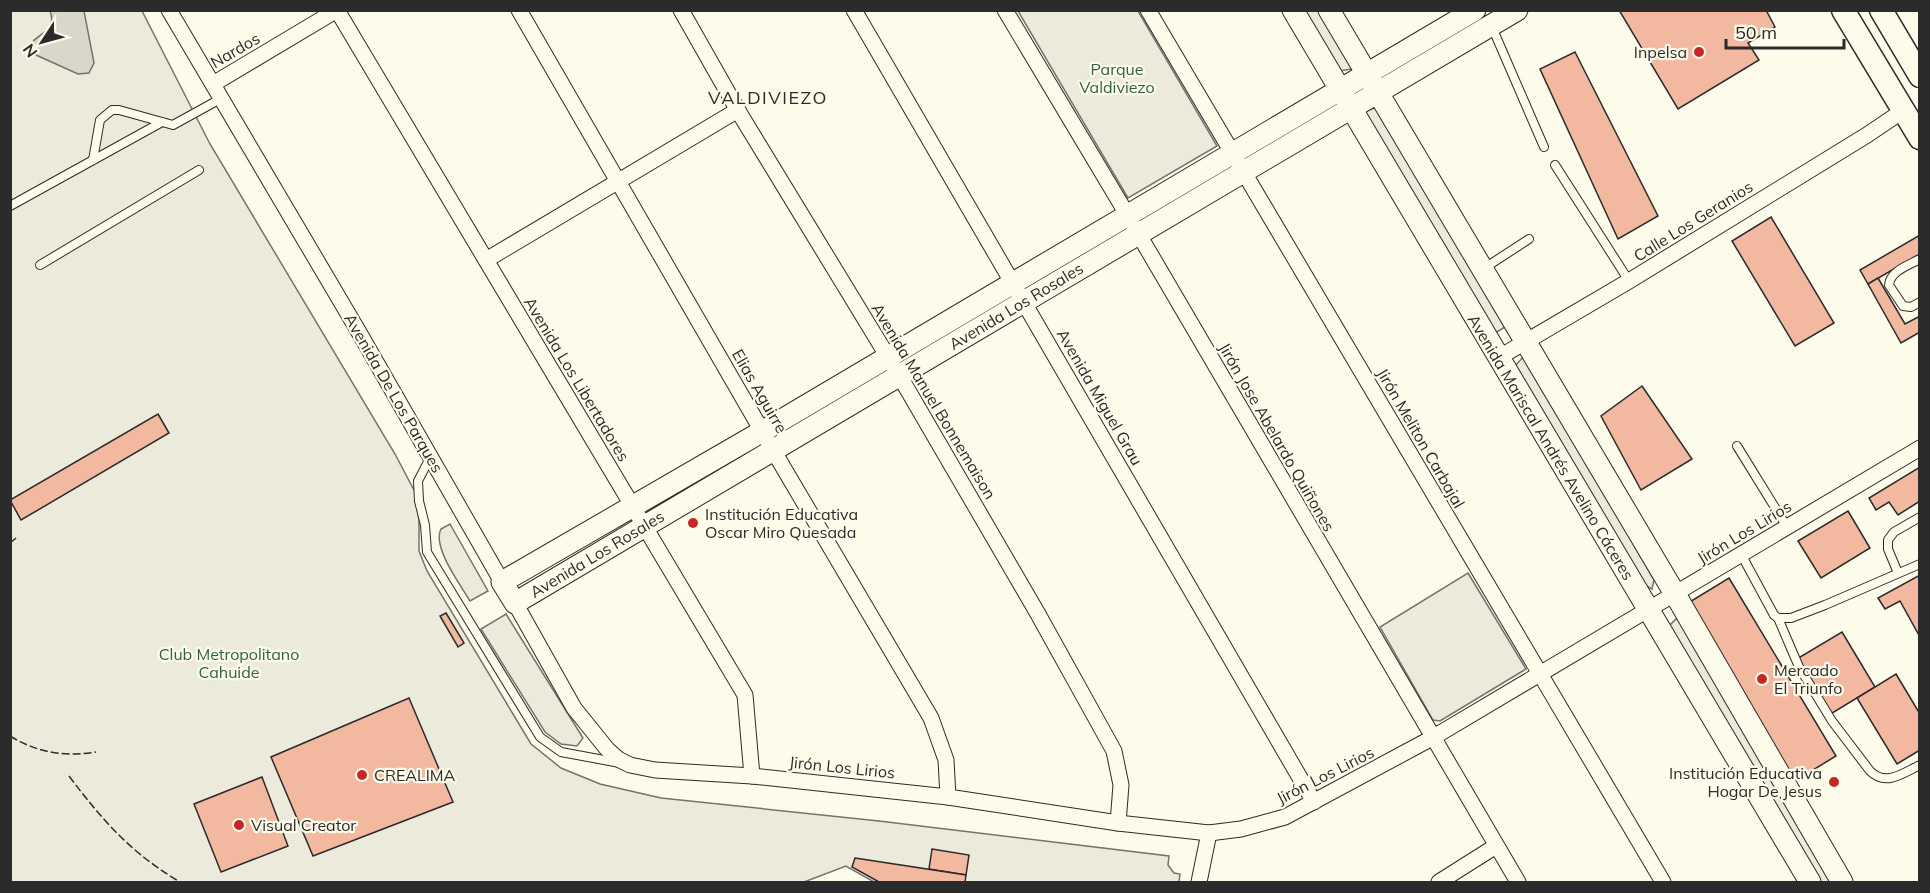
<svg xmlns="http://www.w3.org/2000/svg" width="1930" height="893" font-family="Mulish,sans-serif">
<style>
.green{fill:#ecebdb;stroke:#74746e;stroke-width:1.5}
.water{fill:#d8d7c9;stroke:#74746e;stroke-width:1.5}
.building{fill:#f2b8a0;stroke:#2b2b2b;stroke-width:1.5}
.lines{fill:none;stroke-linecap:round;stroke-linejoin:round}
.lane-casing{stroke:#2b2b2b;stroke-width:10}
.street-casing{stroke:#2b2b2b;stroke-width:17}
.secondary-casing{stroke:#2b2b2b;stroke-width:23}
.primary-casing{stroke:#2b2b2b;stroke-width:25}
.lane{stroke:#fdfbea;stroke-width:8}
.street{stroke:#fdfbea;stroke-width:15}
.secondary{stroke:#fdfbea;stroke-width:21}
.primary{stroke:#fdfbea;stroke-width:22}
.fence{stroke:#2b2b2b;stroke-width:1.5;stroke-dasharray:8 3;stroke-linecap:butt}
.poi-dot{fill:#c62828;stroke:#fdfbea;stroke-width:2}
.labels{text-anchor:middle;stroke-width:4.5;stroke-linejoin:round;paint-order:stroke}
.street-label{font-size:16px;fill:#2b2b2b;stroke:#fdfbea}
.poi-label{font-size:16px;fill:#2b2b2b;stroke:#fdfbea;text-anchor:start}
.park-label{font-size:16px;fill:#34623c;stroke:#fdfbea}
.neighbourhood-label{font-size:18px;letter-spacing:1.5px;fill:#2b2b2b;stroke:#fdfbea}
</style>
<rect width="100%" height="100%" fill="#fdfbea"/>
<g class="green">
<polygon points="11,10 142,11 210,144 395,454 415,492 419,520 419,551 427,571 531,744 561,768 600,784 661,798 879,821 1169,856 1168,865 1174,873 1180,874 1179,882 874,882 846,866 804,882 11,882"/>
<polygon points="1018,11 1138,11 1217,146 1128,198"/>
<polygon points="1304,11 1319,11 1352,69 1339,71"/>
<polygon points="1376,107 1505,327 1492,335 1362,113"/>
<polygon points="1523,357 1530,364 1654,580 1652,589 1643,584 1515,366"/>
<path d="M450,524L488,591L470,601C460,584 432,547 441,529Z"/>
<polygon points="1468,573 1526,669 1440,721 1433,720 1380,627"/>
<polygon points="506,614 583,738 577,746 561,744 545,732 481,629"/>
<polygon points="1677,618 1686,623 1837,882 1814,882 1669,626"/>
</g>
<path class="water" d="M50,11H84L94,63L89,73L78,74L36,55L32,51V42C42,32 57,29 50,11Z"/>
<g class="building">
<polygon points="1619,10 1766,10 1775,27 1748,43 1759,60 1678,109"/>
<polygon points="1575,52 1658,216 1618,239 1540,69"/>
<polygon points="1771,217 1834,323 1795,346 1732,241"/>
<polygon points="1920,235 1920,254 1868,284 1860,270"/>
<polygon points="1878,278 1905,324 1920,316 1920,332 1901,343 1868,284"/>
<polygon points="1642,386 1692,459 1641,490 1601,416"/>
<polygon points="158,414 169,433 21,520 10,500"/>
<polygon points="1920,467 1920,501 1898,515 1889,502 1876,510 1869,498"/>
<polygon points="1848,511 1870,548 1821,578 1798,541"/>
<polygon points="1920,575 1920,637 1900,601 1885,609 1878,598"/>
<polygon points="1729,578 1836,756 1795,781 1688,603"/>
<polygon points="446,613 464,643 458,647 440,616"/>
<polygon points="1842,632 1875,687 1829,715 1795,660"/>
<polygon points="1896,674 1920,714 1920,750 1897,764 1857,698"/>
<polygon points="409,698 453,802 313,856 271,757"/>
<polygon points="262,777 288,846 221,872 194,804"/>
<polygon points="932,849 969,855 966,875 929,869"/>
<polygon points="855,858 966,875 965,882 879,882 852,867"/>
</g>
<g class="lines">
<g class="lane-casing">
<g id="lane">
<polyline points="1492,27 1544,147"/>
<polyline points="93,160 100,120 112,110 119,110 173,125 222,98"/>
<polyline points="1555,165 1629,281"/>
<polyline points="10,206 162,122"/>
<path d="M1920,259C1909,265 1890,271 1889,285L1903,306L1911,307L1920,302"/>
<polyline points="40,265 199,170"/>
<polyline points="1483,269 1529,239"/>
<polyline points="1737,446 1787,527"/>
<polyline points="431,456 418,481 419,501 425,525 427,552 540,737 561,752 620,763"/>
<polyline points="1741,554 1774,615 1778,618 1791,618 1825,605 1920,564"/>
<polyline points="1898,573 1888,549 1888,540 1894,532 1920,517"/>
<path d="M1778,618L1799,667L1832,721L1870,771C1886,787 1903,773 1920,765"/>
</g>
</g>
<g class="street-casing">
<g id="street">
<polyline points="169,10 360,334 502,582"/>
<polyline points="337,10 745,695 752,776"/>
<polyline points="519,10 773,450 931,718 946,760 948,797"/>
<polyline points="681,10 740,114 899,375 1038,614 1114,751 1121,785 1118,823"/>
<polyline points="854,10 1314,802"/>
<polyline points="1005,10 1128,216 1518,882"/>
<polyline points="1148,10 1663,882"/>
<polyline points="213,84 337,10"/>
<polyline points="486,260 738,110"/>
<polyline points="1498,358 1629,281 1867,135 1904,110"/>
<polyline points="515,603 574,708 607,749 618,759 630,765 655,770 752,776 948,797 1118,823 1209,833 1241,829 1285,817 1432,738 1920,448"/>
<polyline points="1199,882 1209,833"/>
<polyline points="1439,882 1496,846"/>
</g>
</g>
<g class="secondary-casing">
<g id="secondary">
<polyline points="1293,10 1810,882"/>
<polyline points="1329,10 1675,594 1842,882"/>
<polyline points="1475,10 763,431 502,582 515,603 1517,10"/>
</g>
</g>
<g class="primary-casing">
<g id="primary">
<polyline points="1843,10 1920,138"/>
<polyline points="1881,10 1920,76"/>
</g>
</g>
<use href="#lane" class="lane"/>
<use href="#street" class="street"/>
<use href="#secondary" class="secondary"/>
<use href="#primary" class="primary"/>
<g class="fence">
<polyline points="10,543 16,538"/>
<path d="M10,736C38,753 65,757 96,752"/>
<path d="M69,776C103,821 131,853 180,882"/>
</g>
</g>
<g class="poi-dot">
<circle cx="1699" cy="52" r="6"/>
<circle cx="693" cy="523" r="6"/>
<circle cx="1762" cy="679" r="6"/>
<circle cx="362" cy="775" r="6"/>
<circle cx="1834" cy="782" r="6"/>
<circle cx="239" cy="825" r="6"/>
</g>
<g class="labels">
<g class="street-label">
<text transform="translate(235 50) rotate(-30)" y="6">Nardos</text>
<text transform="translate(1693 221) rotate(-32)" y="6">Calle Los Geranios</text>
<text transform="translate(1016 306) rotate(-31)" y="6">Avenida Los Rosales</text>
<text transform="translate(577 379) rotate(59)" y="6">Avenida Los Libertadores</text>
<text transform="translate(760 391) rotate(60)" y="6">Elias Aguirre</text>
<text transform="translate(394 393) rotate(60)" y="6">Avenida De Los Parques</text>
<text transform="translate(1100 397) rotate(60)" y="6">Avenida Miguel Grau</text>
<text transform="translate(934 401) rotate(59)" y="6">Avenida Manuel Bonnemaison</text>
<text transform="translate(1277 437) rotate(60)" y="6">Jirón Jose Abelardo Quiñones</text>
<text transform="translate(1421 438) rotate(60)" y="6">Jirón Meliton Carbajal</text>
<text transform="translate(1551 447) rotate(59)" y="6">Avenida Mariscal Andrés Avelino Cáceres</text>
<text transform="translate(1744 532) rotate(-31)" y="6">Jirón Los Lirios</text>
<text transform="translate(597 554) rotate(-31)" y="6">Avenida Los Rosales</text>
<text transform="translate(842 767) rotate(6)" y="6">Jirón Los Lirios</text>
<text transform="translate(1325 775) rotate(-27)" y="6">Jirón Los Lirios</text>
</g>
<g class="poi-label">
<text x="1687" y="58" text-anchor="end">Inpelsa</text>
<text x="705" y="520">Institución Educativa<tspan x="705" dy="18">Oscar Miro Quesada</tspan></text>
<text x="1774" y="676">Mercado<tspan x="1774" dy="18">El Triunfo</tspan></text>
<text x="1822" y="779" text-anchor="end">Institución Educativa<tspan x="1822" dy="18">Hogar De Jesus</tspan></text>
<text x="374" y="781">CREALIMA</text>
<text x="251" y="831">Visual Creator</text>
</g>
<g class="park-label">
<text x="1117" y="75">Parque<tspan x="1117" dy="18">Valdiviezo</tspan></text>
<text x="229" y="660">Club Metropolitano<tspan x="229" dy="18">Cahuide</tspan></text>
</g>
<g class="neighbourhood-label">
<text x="768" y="104">VALDIVIEZO</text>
</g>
</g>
<rect width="1930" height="893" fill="none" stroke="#2b2b2b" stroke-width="24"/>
<g transform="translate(42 42) rotate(234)" stroke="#fdfbea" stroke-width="4.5" paint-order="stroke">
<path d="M0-4.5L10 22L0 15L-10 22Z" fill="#2b2b2b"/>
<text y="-9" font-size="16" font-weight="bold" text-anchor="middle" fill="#2b2b2b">N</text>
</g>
<path d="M1726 39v9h118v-9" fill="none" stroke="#2b2b2b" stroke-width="3"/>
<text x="1735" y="39" font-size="18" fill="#2b2b2b" stroke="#fdfbea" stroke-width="4.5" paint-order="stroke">50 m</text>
</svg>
